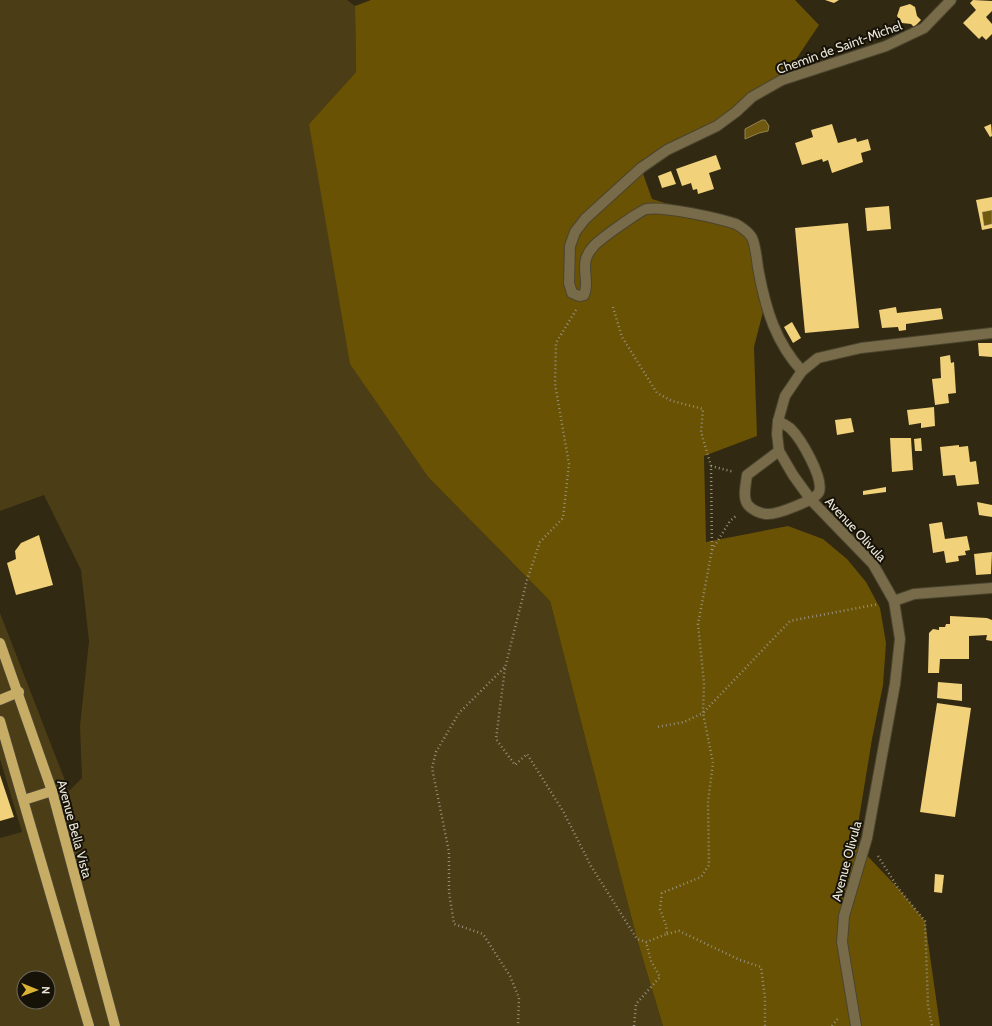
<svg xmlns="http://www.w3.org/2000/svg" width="992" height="1026" font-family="Cabin,sans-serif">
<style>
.green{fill:#4b3d15;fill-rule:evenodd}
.forest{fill:#695204}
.water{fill:#6f5810;stroke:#94834c}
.building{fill:#f1d17a}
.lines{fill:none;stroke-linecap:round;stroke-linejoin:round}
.minor-casing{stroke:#4b442e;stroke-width:12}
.major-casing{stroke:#4b442e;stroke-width:12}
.path{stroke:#96907d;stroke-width:2.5;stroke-dasharray:1 3;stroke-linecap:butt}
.minor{stroke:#776b4a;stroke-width:10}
.major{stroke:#c6ac65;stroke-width:10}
.labels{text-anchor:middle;stroke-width:4;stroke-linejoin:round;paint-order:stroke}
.street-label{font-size:13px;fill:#ece7d9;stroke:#161208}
</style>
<rect width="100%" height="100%" fill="#312912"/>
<path class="green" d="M0,0H347L355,6L356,72L309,124L429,478L550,601L637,939L663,1026H0V838L22,832L0,759V613L69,791L82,778L80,726L89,641L81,570L44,495L0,511ZM24,978H48V1002H24Z"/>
<polygon class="forest" points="371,0 795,0 819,25 782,80 736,112 641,168 652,199 737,225 752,237 765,304 754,347 757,436 704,456 706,542 788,526 823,539 847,559 866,582 880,608 886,643 883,685 872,739 855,843 898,888 925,921 940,1026 663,1026 637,939 550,601 429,478 350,364 309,124 356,72 355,6"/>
<g class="water">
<polygon points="762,120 765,120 769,126 768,131 759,133 745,139 745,129"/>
<polygon points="992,210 992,224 984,226 982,212"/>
</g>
<g class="building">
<polygon points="825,0 839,0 834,3"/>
<polygon points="973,0 992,1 992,11 986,17 992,24 992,34 986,40 982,36 979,39 963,23 976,10 970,3"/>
<polygon points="910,4 915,7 917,16 921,20 914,27 911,24 902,23 897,16 900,7"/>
<polygon points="832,124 838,143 856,138 857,142 868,139 871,150 861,153 863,162 832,173 828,160 823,162 822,159 802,165 795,143 813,137 811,130"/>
<polygon points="991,124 992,136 990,137 984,127"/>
<polygon points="716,155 721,169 709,173 714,189 698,194 697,189 693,190 691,183 682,186 676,169"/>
<polygon points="671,171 676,184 662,188 658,176"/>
<polygon points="992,197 992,210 982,212 984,226 992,224 992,228 982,230 976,200"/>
<polygon points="889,206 891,229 867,231 865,208"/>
<polygon points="848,223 859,328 805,333 795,228"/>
<polygon points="896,307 897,313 941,308 943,319 906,324 906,330 899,331 898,327 882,328 879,310"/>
<polygon points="792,322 801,338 793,343 784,327"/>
<polygon points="978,343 992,343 992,357 979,356"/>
<polygon points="950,355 951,363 954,362 956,393 948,394 949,403 935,405 932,379 941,378 940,357"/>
<polygon points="934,407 935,426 921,428 921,423 909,425 907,410"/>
<polygon points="851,418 854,432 837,435 835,420"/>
<polygon points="890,438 911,438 913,470 892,472"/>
<polygon points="921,438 922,451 915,451 914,439"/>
<polygon points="959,445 959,447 968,446 970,462 976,461 979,484 957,486 955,475 943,476 940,447"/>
<polygon points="886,487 886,492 863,495 863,491"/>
<polygon points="977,502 992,505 992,517 979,515"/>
<polygon points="942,522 945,539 967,536 970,550 965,551 966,555 958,556 959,561 946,563 944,551 933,553 929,524"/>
<polygon points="39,535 53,585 16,595 7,563 16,559 15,551 21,543"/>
<polygon points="992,552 991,574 976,575 974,554"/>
<polygon points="950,616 987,618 992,620 992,641 986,640 987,635 969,636 969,659 940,659 939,673 928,673 929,633 933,629 939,630 939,627 945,627 946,624 950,624"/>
<polygon points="938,682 962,684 962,701 937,698"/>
<polygon points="937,703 971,708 955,817 920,812"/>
<polygon points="0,775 14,817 0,821"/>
<polygon points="935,874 944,875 942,893 934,892"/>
</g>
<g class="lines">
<g class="minor-casing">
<g id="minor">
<path d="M802,371C776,343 766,310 759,273C757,264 756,245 752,238C750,233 740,226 736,224C718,218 664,206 647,209C642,209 597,241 593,247C577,264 591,279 584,295L579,296L572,293L569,283L570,246L575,232L585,219L641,168L667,150L717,126L736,112L752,97L782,80L886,46L924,28L951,0"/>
<path d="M778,421C782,423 788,426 791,429C801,439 824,478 819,492C816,500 776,515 767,514C761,514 752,510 748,505C742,498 746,484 747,475L779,451"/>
<polyline points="894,601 914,594 992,588"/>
<polyline points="856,1026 842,942 844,916 867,838 895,684 900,639 894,601 873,564 811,500 793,475 779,451 777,434 778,421 785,396 802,371 818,358 861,348 992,333"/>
</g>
</g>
<g class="major-casing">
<g id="major">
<polyline points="0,643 52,791 115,1026"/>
<polyline points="0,700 19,692"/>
<polyline points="0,721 89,1026"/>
<polyline points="24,800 52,791"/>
</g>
</g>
<g class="path">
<polyline points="613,307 622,337 657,393 672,401 703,409 701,432 711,466 712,550 698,624 704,683 703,713 684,722 657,727"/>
<polyline points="576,310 556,343 555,384 569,464 563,518 540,542 527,580 505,668 496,739 515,765 527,754 563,811 591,866 637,939 646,942 667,934 666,925 660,909 662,893 701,877 709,865 708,802 713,763 703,713 790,621 879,604"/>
<polyline points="711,466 734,472"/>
<polyline points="712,550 730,521 737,515"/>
<polyline points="504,668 459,713 436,752 432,768 449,852 449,892 454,924 483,934 510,976 519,998 518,1026"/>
<polyline points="878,856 898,888 925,921 928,1005 932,1026"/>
<polyline points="667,934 679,931 740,960 761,967 765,998 765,1026"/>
<polyline points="634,1026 636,1004 660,977 651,961 646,942"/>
<polyline points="832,1026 839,1017"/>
</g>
<use href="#minor" class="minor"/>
<use href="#major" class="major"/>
</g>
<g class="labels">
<g class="street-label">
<text transform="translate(839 47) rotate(-20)" y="5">Chemin de Saint-Michel</text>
<text transform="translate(856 529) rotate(47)" y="5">Avenue Olivula</text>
<text transform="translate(75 829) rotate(75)" y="5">Avenue Bella Vista</text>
<text transform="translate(846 861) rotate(-75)" y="5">Avenue Olivula</text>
</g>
</g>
<g transform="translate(36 990) rotate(91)"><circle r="19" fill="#161208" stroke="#6c675c"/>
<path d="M0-3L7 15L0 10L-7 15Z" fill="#dcb233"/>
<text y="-6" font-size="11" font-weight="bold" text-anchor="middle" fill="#ece7d9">N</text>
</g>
</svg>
